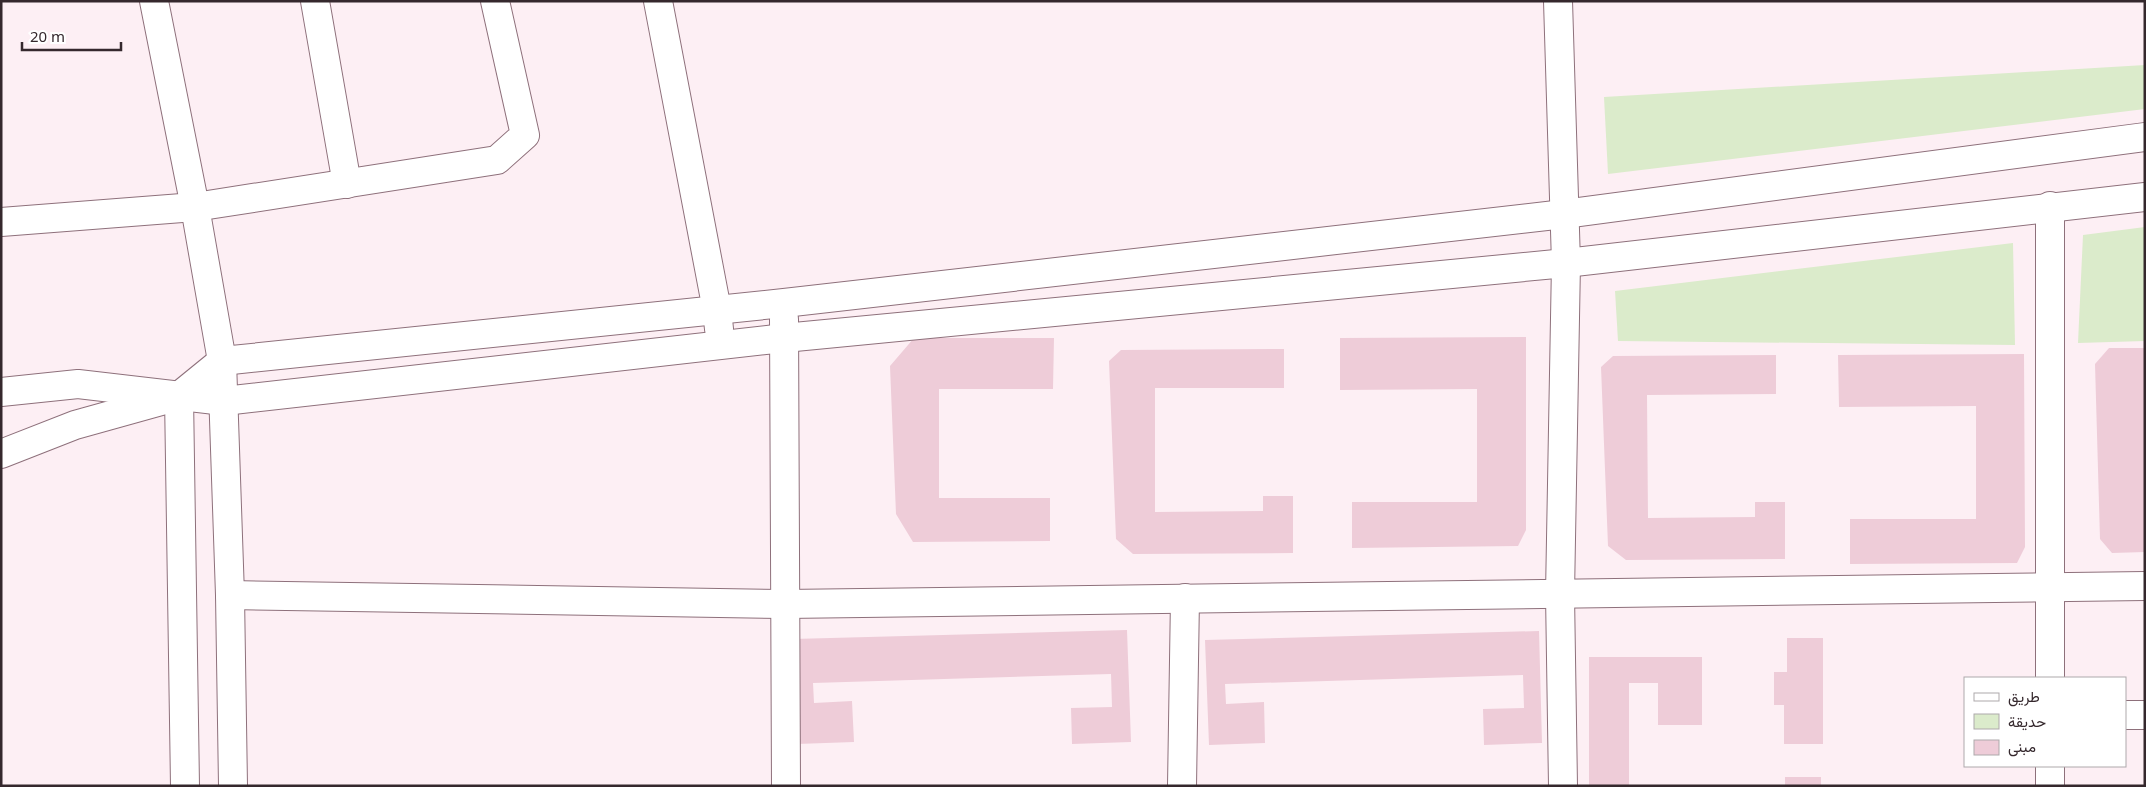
<svg xmlns="http://www.w3.org/2000/svg" width="2146" height="787" font-family="'Noto Sans',Vazirmatn,sans-serif">
<style>
.green{fill:#dbebcb}
.building{fill:#eeccd8}
.lines{fill:none;stroke-linecap:round;stroke-linejoin:round}
.minor-casing{stroke:#8e707b;stroke-width:30}
.minor{stroke:#fff;stroke-width:28}
</style>
<rect width="100%" height="100%" fill="#fdeff4"/>
<g class="green">
<polygon points="2145,65 2145,109 1608,174 1604,97"/>
<polygon points="2145,227 2145,341 2078,343 2083,235"/>
<polygon points="2013,243 2015,345 1618,341 1615,291"/>
</g>
<g class="building">
<polygon points="1526,337 1526,530 1518,546 1352,548 1352,502 1477,502 1477,389 1340,390 1340,338"/>
<polygon points="914,338 1054,338 1053,389 939,389 939,498 1050,498 1050,541 913,542 896,514 890,366"/>
<polygon points="2109,348 2145,348 2145,552 2112,553 2100,539 2095,364"/>
<polygon points="1284,349 1284,388 1155,388 1155,512 1263,511 1263,496 1293,496 1293,553 1133,554 1116,539 1109,361 1121,350"/>
<polygon points="2024,354 2025,547 2017,563 1850,564 1850,519 1976,519 1976,406 1839,407 1838,355"/>
<polygon points="1776,355 1776,394 1647,395 1648,518 1755,517 1755,502 1785,502 1785,559 1626,560 1608,546 1601,367 1613,356"/>
<polygon points="1127,630 1131,742 1072,744 1071,708 1112,707 1111,674 813,683 814,703 852,701 854,742 797,744 793,639"/>
<polygon points="1539,631 1542,743 1484,745 1483,709 1524,708 1523,675 1225,684 1226,704 1264,702 1265,743 1209,745 1205,640"/>
<polygon points="1787,638 1823,638 1823,744 1784,744 1784,705 1774,705 1774,672 1787,672"/>
<polygon points="1589,657 1702,657 1702,725 1658,725 1658,683 1629,683 1629,786 1589,786"/>
<rect x="1785" y="777" width="36" height="9"/>
</g>
<g class="lines">
<g class="minor-casing">
<g id="minor">
<polyline points="154,1 195,207 222,361 230,595 233,786"/>
<polyline points="315,1 347,184"/>
<polyline points="658,1 717,310 719,329"/>
<polyline points="1558,1 1566,263 1560,594 1563,786"/>
<polyline points="1,222 195,207 497,160 525,135 495,1"/>
<polyline points="784,319 786,786"/>
<polyline points="1,392 78,384 224,401 784,338 1566,263 2145,197"/>
<polyline points="179,396 185,786"/>
<polyline points="1,454 75,425 179,396 222,361 784,303 1564,214 2145,137"/>
<polyline points="230,595 785,604 2145,586"/>
<polyline points="2050,678 2050,206"/>
<polyline points="2125,715 2145,715"/>
<polyline points="1182,786 1185,598"/>
<polyline points="2050,786 2050,766"/>
</g>
</g>
<use href="#minor" class="minor"/>
</g>
<rect width="2146" height="787" fill="none" stroke="#35282d" stroke-width="5"/>
<rect x="1964" y="677" width="162" height="90" fill="#ffffff" stroke="#aea9ab"/>
<rect x="1974" y="693" width="25" height="8" fill="#ffffff" stroke="#aea9ab"/>
<text x="2008" y="702" font-size="15" fill="#35282d">طريق</text>
<rect x="1974" y="714" width="25" height="15" fill="#dbebcb" stroke="#aea9ab"/>
<text x="2008" y="727" font-size="15" fill="#35282d">حديقة</text>
<rect x="1974" y="740" width="25" height="15" fill="#eeccd8" stroke="#aea9ab"/>
<text x="2008" y="752" font-size="15" fill="#35282d">مبنى</text>
<path d="M22 42v8h99v-8" fill="none" stroke="#35282d" stroke-width="2.5"/>
<text x="30" y="42" font-size="15" fill="#35282d" stroke="#ffffff" stroke-width="4" paint-order="stroke">20 m</text>
</svg>
